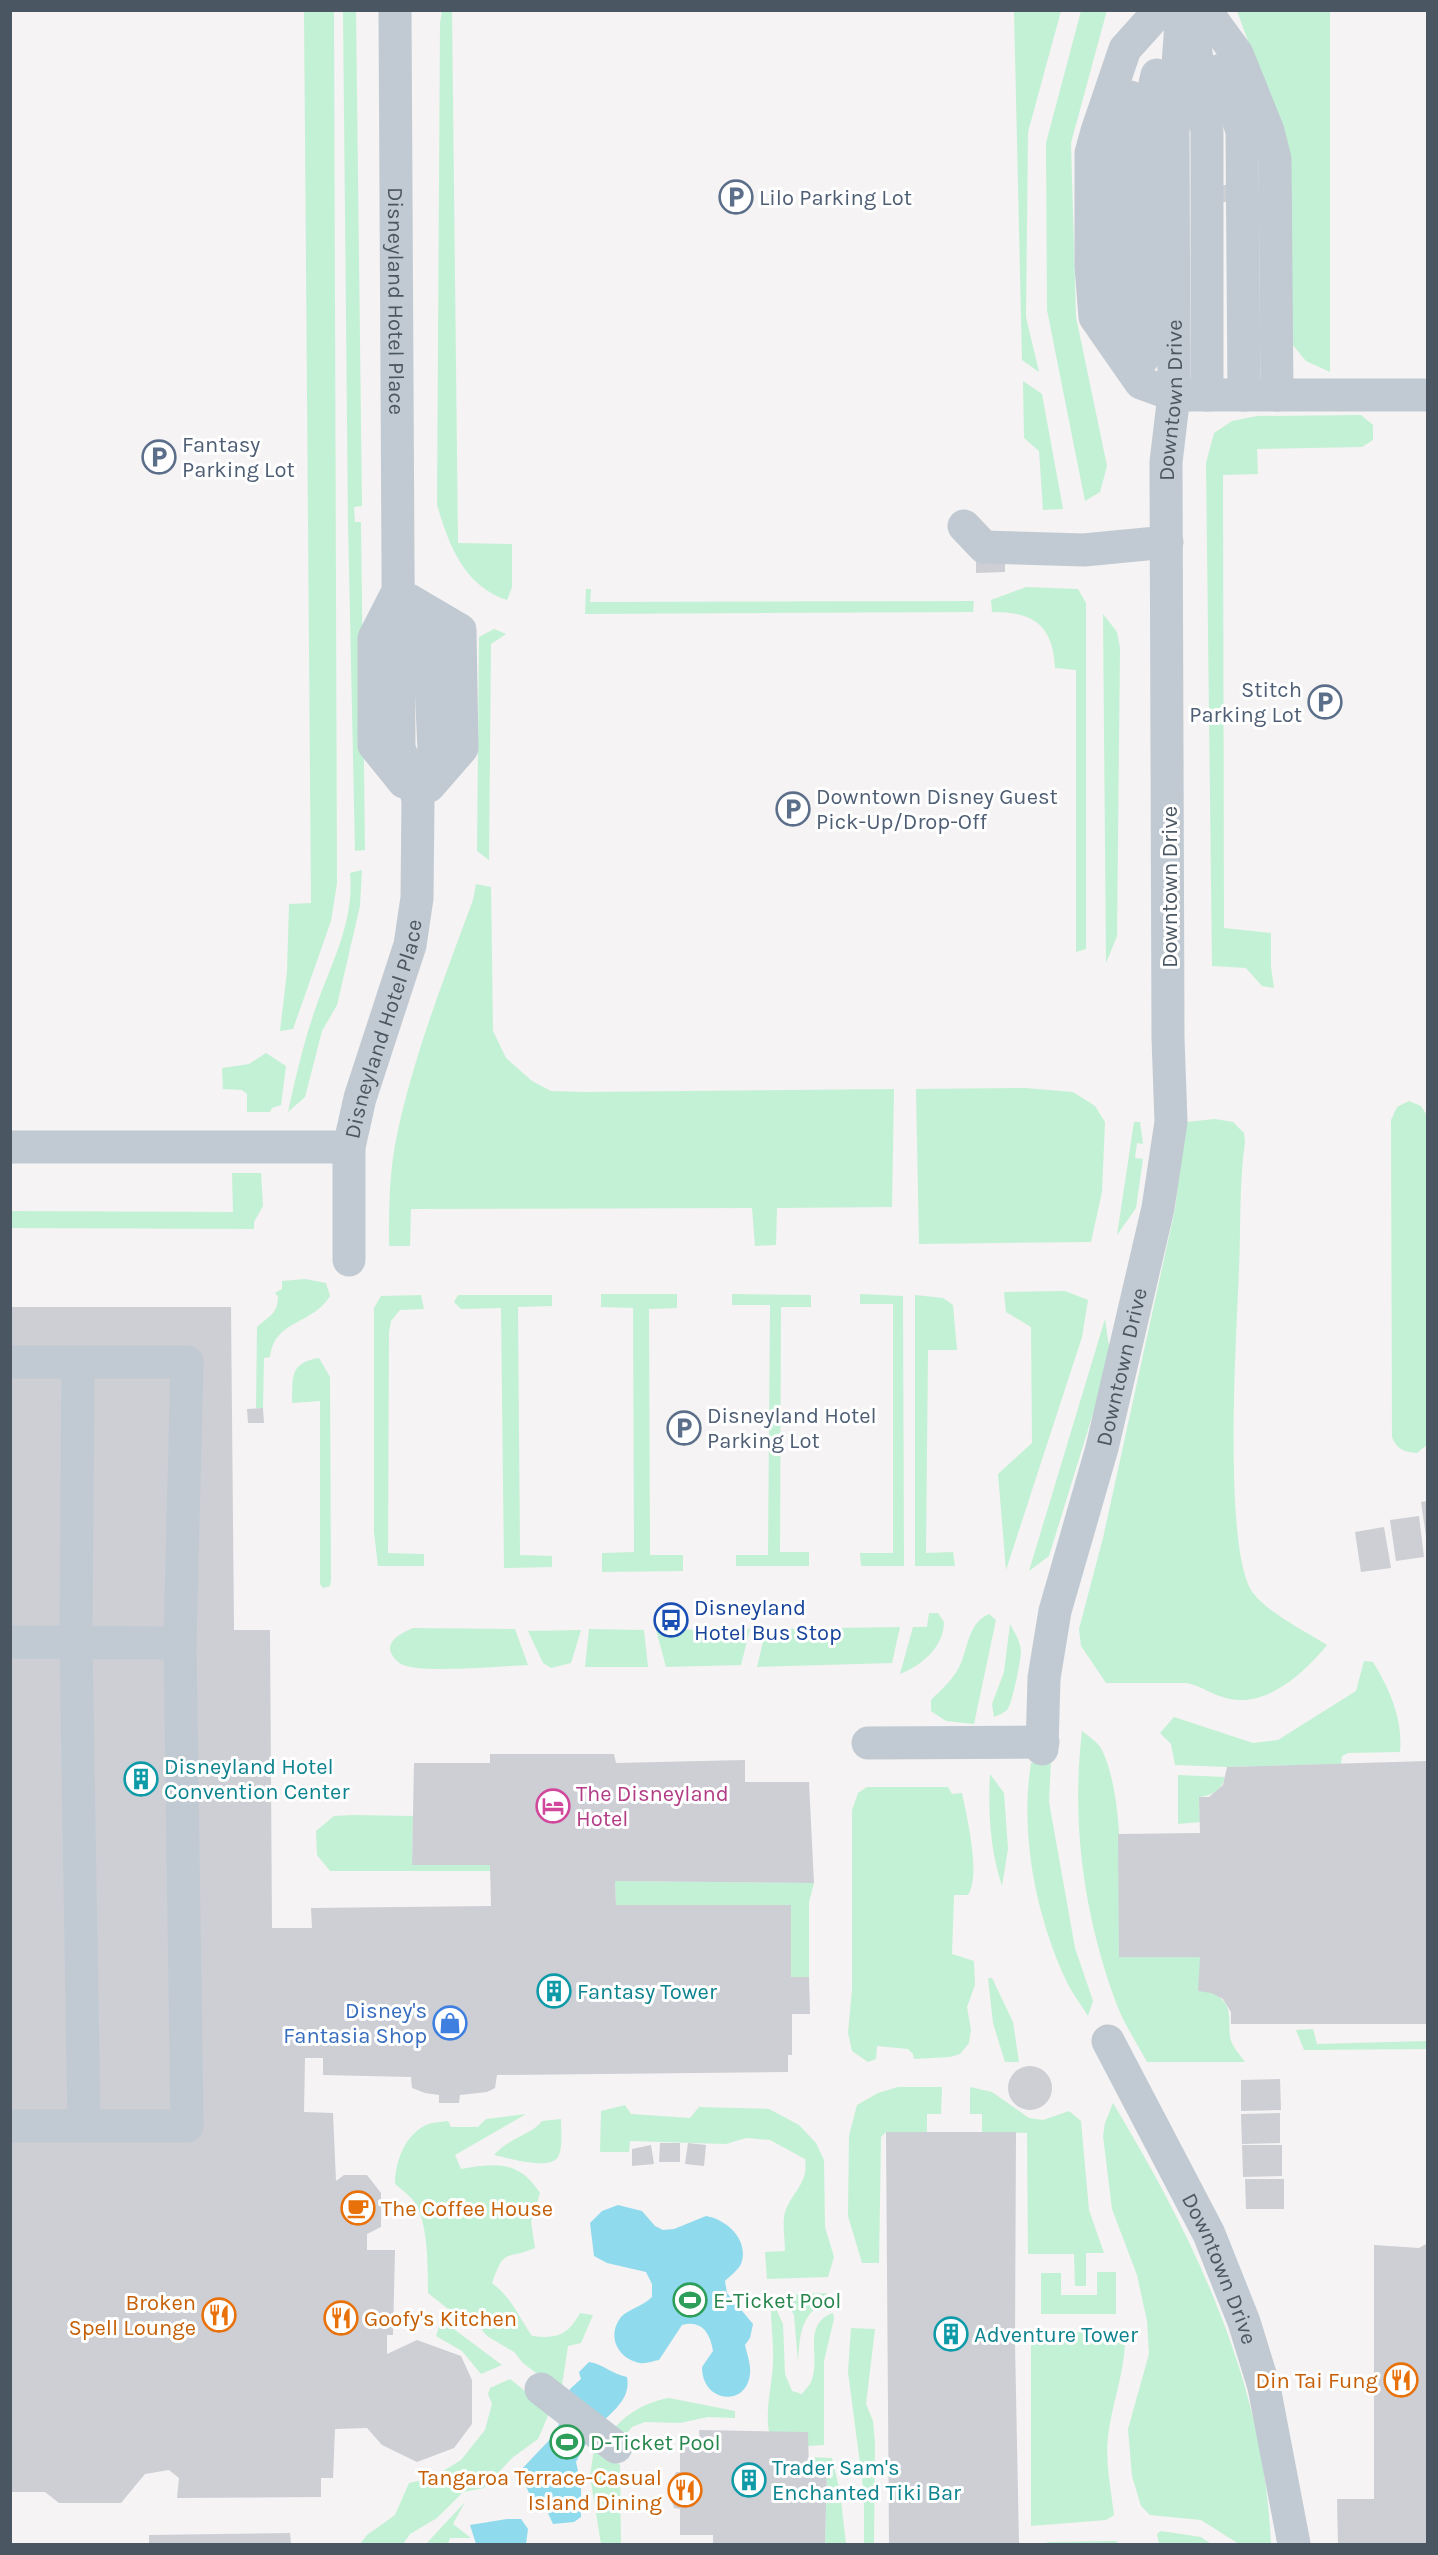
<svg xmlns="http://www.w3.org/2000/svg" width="1438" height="2555" font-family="Karla,sans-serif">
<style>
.green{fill:#c3f1d5}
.water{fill:#90daee}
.building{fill:#cdcfd5}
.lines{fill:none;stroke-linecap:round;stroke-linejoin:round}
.minor{stroke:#c1cad2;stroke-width:33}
.labels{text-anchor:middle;stroke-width:6;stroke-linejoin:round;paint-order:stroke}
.service-label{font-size:22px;fill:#4e5e75;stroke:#fff;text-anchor:start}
.street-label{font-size:22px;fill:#4a5661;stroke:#fff}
.transit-label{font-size:22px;fill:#164399;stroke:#fff;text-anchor:start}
.culture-label{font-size:22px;fill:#0d838f;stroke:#fff;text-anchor:start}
.hotel-label{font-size:22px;fill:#b23c85;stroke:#fff;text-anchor:start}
.shop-label{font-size:22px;fill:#366cbe;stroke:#fff;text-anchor:end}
.food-label{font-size:22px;fill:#c56008;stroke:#fff;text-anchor:end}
.leisure-label{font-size:22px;fill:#27864d;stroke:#fff;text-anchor:start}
</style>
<rect width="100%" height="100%" fill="#f5f3f3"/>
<g class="green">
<path d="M452,10L458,543L512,544V587L507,600C464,586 449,545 437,505L440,23L442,11Z"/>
<polygon points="1107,10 1071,143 1076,317 1107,466 1100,492 1085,501 1047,310 1046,143 1081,11"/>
<polygon points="304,11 334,11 337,883 331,921 293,1029 280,1031 287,972 289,904 311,903"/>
<polygon points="343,11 356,11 362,506 354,507 355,522 361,522 365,850 355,851 348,521"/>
<polygon points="1014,11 1061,11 1028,132 1026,317 1039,372 1022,360"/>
<polygon points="1237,11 1330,11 1330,372 1306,361 1292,344 1255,60"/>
<polygon points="1023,381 1042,394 1063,509 1043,510 1039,451 1024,438"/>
<polygon points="1361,415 1373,425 1373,440 1362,447 1257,449 1258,474 1223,475 1224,928 1271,933 1271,967 1274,988 1262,986 1246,968 1212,966 1206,463 1214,433 1232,421 1257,416"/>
<path d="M1026,587L1078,589L1086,603V949L1076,952V670L1055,668C1053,624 1033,612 992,612L991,600Z"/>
<polygon points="586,589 591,589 590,602 974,601 973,612 585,614"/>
<polygon points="1103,614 1117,632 1120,648 1117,936 1106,963"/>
<polygon points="494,629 506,634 491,644 489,860 477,851 479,637"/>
<path d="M362,870L360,906L337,1005L322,1031L305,1097L288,1112C295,1081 302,1049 312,1019C327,970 355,927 350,873Z"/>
<path d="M476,884L491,887L493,1031L506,1058L532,1081L551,1091L585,1092L894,1089L892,1207L777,1208L776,1245L755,1246L752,1208L411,1209L410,1246H389C389,1212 389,1178 395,1145C411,1062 444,979 473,900Z"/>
<polygon points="266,1053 286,1066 281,1105 272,1108 270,1112 247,1112 247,1094 242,1090 223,1089 222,1068 249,1064"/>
<polygon points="1025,1088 1073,1092 1095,1106 1105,1122 1102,1192 1091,1242 919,1244 916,1089"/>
<path d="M1409,1101L1421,1106L1428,1117V1444L1417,1453C1405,1452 1397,1450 1392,1437L1391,1120L1397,1107Z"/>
<path d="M1215,1119L1233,1122L1244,1133L1245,1142C1239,1183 1241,1227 1239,1269C1237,1329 1222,1550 1253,1593C1268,1613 1306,1632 1327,1645C1304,1673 1266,1709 1226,1698C1212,1695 1202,1686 1187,1683H1106L1081,1646L1079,1629L1103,1538L1175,1209L1186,1122Z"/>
<polygon points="1134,1122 1140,1122 1143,1144 1137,1143 1135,1158 1143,1159 1136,1208 1117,1235"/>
<polygon points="232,1173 261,1173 263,1206 254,1222 254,1229 11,1228 11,1211 233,1212"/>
<path d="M305,1279L326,1283L330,1296C311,1326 275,1319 270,1357L264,1358L263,1408H256L257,1327C269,1316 278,1314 278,1296L275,1293L282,1289V1281Z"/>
<polygon points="1065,1291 1088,1300 1082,1337 1006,1570 998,1474 1032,1443 1031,1327 1006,1312 1004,1292"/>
<polygon points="601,1294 677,1294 677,1308 649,1309 650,1555 683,1555 683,1571 602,1572 602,1553 634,1552 633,1308 601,1307"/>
<polygon points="732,1294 811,1295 811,1307 781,1307 780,1552 809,1552 809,1566 736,1566 736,1555 768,1555 770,1305 732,1305"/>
<polygon points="860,1294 903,1296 904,1566 861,1566 860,1553 893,1553 893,1304 860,1304"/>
<polygon points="421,1295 424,1309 400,1310 391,1321 389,1332 388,1553 424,1554 424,1566 378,1566 374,1532 374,1308 381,1296"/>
<polygon points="458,1295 552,1295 552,1306 518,1307 520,1555 552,1556 552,1567 504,1568 501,1308 461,1309 454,1302"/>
<polygon points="915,1295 943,1298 953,1305 957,1350 928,1350 926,1553 953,1552 955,1566 915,1566"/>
<polygon points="1105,1319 1109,1346 1108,1365 1049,1556 1029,1571"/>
<path d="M319,1358L330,1377L331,1580L330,1586L323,1588L320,1584V1401L292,1403C293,1377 289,1363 319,1358Z"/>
<path d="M929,1613H938L944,1622C944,1647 921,1666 900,1674L913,1627H927Z"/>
<path d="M989,1614L996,1620L974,1724L946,1721L931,1711V1700C940,1691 950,1682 957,1671C969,1651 966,1624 989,1614Z"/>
<path d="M1010,1624C1015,1633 1020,1641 1021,1651C1021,1659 1012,1706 1007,1710C1004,1713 998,1715 994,1717L992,1704L1004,1672Z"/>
<polygon points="900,1627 892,1663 757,1667 766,1629"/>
<path d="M413,1628L515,1629L528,1665C503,1666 419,1674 401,1664C396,1661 391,1655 390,1649C390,1638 404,1632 413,1628Z"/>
<polygon points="589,1629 644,1630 648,1667 585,1667"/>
<polygon points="750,1629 741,1665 666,1667 656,1630"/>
<polygon points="581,1630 571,1663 551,1668 543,1663 528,1631"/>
<path d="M1364,1661L1373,1662C1390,1690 1403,1719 1400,1752L1348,1753L1342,1756L1341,1764L1227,1767L1175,1765L1171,1744L1160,1733L1174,1717L1253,1743L1278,1740L1356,1691Z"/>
<path d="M1082,1731C1088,1736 1098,1742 1102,1750C1127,1804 1119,1897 1119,1957H1200L1211,1993C1234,2002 1228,2017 1230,2037C1231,2045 1240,2055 1245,2062H1147C1137,2043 1124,2024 1117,2005C1084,1917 1071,1824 1082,1731Z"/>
<path d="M1051,1760L1049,1802L1075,1948L1093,2001L1088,2016C1080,2003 1070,1990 1064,1976C1035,1911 1020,1833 1031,1763Z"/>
<path d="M990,1774L1004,1793L1008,1849L1002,1886C990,1850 988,1811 990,1774Z"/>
<path d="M1178,1775L1225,1777C1222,1790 1212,1796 1199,1797L1200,1822L1178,1824Z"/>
<path d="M867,1787H948L952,1794L962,1793C967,1817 981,1875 968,1895H954L952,1954L974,1961L975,1985L967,2007L971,2030L969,2043L960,2054L950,2057L914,2059L913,2054L908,2049L877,2046L876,2059L868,2062L852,2051L848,2033L852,1990V1810L858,1793Z"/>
<polygon points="352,1815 413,1816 412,1864 490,1865 491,1871 330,1871 317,1855 316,1831 334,1816"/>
<polygon points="615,1881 814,1883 809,1902 809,1977 791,1977 791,1905 616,1905"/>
<polygon points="988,1978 992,1978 1013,2022 1019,2062 1005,2062 993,2023"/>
<polygon points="1313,2029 1317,2044 1427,2041 1427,2049 1304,2050 1296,2030"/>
<polygon points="898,2087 942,2087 941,2114 927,2114 927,2132 886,2132 881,2137 879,2263 862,2263 848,2216 849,2136 857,2105 878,2093"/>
<polygon points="970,2087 992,2092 1029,2118 1043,2120 1069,2111 1081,2121 1089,2210 1104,2253 1086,2253 1086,2286 1075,2286 1074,2254 1028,2254 1027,2133 982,2132 982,2114 970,2114"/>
<path d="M1113,2103C1195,2240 1264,2381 1271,2544H1239L1201,2520L1150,2515L1141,2506L1132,2476L1128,2429L1149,2354L1147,2321L1137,2275L1112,2209L1103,2136L1105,2123Z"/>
<path d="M625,2105L631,2114L690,2118L699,2107L769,2109L799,2125L816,2143L824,2160L825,2227L834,2257L828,2277L767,2279L765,2252L785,2251C785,2240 782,2223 785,2212C792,2192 809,2183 805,2159L770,2140L746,2138L726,2144L630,2141L629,2152H600L601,2111Z"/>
<path d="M526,2114L455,2155L461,2169C496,2163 519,2160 540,2193L531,2222L535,2248C505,2261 505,2246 492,2283C512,2298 518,2316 532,2336C557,2339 568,2335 580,2313L593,2315L581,2343L568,2346L561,2392L523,2363L514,2352L487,2336L472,2318L447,2308L428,2293C428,2268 428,2231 418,2208C413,2197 403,2191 395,2184C395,2163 404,2137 424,2126C431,2122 441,2122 448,2121L451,2127H478L486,2119Z"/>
<path d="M561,2119C561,2129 563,2149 558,2157C549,2171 509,2158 494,2155C509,2138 534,2133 542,2121Z"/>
<polygon points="1097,2272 1116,2272 1116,2314 1041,2314 1041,2273 1061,2273 1061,2295 1097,2295"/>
<path d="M827,2293L828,2298C801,2316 800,2331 798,2362L794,2315L787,2303V2295Z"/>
<path d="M771,2298L783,2324L785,2374L792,2391L802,2394C805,2390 809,2386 811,2382C822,2358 801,2324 833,2313L834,2319L824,2361V2445L808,2446V2432H769C765,2408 772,2387 773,2363C774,2341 770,2320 771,2298Z"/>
<polygon points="447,2324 502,2365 481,2374 462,2351 436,2336 439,2326"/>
<polygon points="851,2328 875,2329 866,2404 873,2421 875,2443 874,2544 864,2544 864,2494 848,2372"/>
<path d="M1031,2331L1114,2333L1125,2345C1123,2377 1112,2404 1108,2436C1105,2461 1111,2489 1114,2515L1106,2520L1031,2526Z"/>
<polygon points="510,2379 550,2411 538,2439 512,2458 484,2488 463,2492 437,2518 410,2534 403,2544 360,2544 367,2535 395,2515 409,2483 432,2478 461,2460 485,2430 492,2404 488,2394 490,2388"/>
<path d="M669,2398L735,2411V2418L708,2417L680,2423L645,2422L632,2427L621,2440L611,2433C624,2414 646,2402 669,2398Z"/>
<polygon points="594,2449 609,2455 620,2465 621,2544 601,2544 590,2476"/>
<polygon points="809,2457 832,2458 840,2492 846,2544 825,2544 827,2471 809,2471"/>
<polygon points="465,2502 453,2524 471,2538 450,2538 448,2544 426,2544"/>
<polygon points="1161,2531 1201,2537 1211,2544 1159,2544 1157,2534"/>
<polygon points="1116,2541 1119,2544 1041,2544 1049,2542"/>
</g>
<g class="water">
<path d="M618,2205L642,2211L655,2226L663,2230L674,2229L706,2216C726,2219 750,2240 741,2264C738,2270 730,2276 725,2281L727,2293L753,2324L750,2338L745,2345C747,2354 751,2364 750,2373C748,2407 702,2404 702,2367L713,2351C710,2332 701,2320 682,2325L659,2360C653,2361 646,2364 640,2363C618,2359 606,2336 621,2317C627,2310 643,2306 652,2297V2284L646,2272L607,2263L594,2256L590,2223L602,2211Z"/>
<path d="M589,2362C603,2364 612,2374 627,2377C632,2403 605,2415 592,2434C586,2442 581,2453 576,2462L581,2484V2517L574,2522L553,2524L541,2498L532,2499L519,2472L556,2433L570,2389L581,2379L579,2372Z"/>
<polygon points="507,2519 521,2519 528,2529 526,2544 476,2544 470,2525"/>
</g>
<g class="building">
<rect x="1223" y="185" width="10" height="17"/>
<polygon points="976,557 1005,557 1005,572 976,573"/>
<polygon points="10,1307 231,1307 234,1630 270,1630 272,1928 312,1928 311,1908 491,1906 490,1865 412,1865 414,1763 490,1763 490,1754 614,1754 616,1763 745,1760 745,1782 809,1782 814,1883 615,1881 616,1905 791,1905 791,1977 809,1977 810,2014 792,2014 792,2055 788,2055 788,2072 497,2075 495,2088 487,2092 460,2095 459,2103 439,2103 439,2095 425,2093 412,2088 411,2077 323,2075 323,2058 305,2058 304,2112 333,2113 336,2181 344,2175 367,2175 381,2193 381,2227 367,2234 367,2250 395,2250 393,2335 387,2335 387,2354 417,2340 461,2356 472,2380 472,2424 454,2448 417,2462 382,2445 367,2428 335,2429 333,2478 321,2478 321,2497 177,2498 179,2478 169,2470 145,2474 121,2503 59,2503 45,2492 10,2492"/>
<polygon points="263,1408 264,1423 248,1423 247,1409"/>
<polygon points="1428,1501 1428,1535 1426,1536 1421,1502"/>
<polygon points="1419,1516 1424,1557 1396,1561 1390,1520"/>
<polygon points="1384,1527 1391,1568 1361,1572 1355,1532"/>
<polygon points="1428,1761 1428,2024 1231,2024 1231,2012 1223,1999 1211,1993 1198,1991 1200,1957 1119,1957 1118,1834 1200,1833 1199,1797 1209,1797 1223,1785 1227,1767"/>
<circle cx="1030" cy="2088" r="22"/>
<polygon points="1280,2079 1281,2110 1241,2111 1241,2080"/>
<polygon points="1280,2113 1280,2143 1242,2144 1241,2114"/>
<polygon points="886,2132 1016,2132 1015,2343 1019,2544 889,2544"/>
<polygon points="660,2143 680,2143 680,2162 659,2162"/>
<polygon points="688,2143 706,2145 704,2166 685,2164"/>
<polygon points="651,2145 654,2164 632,2166 632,2149"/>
<polygon points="1242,2145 1282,2145 1282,2176 1243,2177"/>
<polygon points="1245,2179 1284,2179 1284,2209 1246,2209"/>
<polygon points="1428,2243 1428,2544 1338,2544 1337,2499 1374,2499 1374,2245 1419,2248"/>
<polygon points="699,2430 808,2432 809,2471 827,2471 825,2544 713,2544 713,2535 680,2535 680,2509 674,2508 668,2489 676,2472 680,2472 680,2442 700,2442"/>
<polygon points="290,2533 291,2544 149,2544 149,2535"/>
</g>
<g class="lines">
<g class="minor">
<path id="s1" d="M395,10L399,748L418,798"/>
<polyline points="1160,10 1125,49 1097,131 1091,153 1091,266 1095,317 1141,383 1174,395 1428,395"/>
<polyline points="1205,10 1237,54 1268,131 1275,159 1277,395"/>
<polyline points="1194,38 1207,132 1207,395"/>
<polyline points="1221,70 1242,131 1244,395"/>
<polyline points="1130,97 1119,131 1119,266 1121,313 1133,356"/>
<polyline points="1143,358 1145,315 1144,132 1157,75"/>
<polyline points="964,526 984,547 1084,550 1167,542"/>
<polyline points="395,597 374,638 374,745 404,782"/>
<polyline points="409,600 460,630 462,748 429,786"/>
<polyline points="10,1147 349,1147"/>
<path id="s2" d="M349,1260V1147L360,1098L410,945L417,898L418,798L434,751L429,637L397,593"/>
<polyline points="10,1362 187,1362 180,1643 187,2126 10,2126"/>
<polyline points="78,1362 76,1642 84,2126"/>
<polyline points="10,1642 180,1643"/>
<polyline points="868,1743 1043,1742"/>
<path id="s3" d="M1042,1749L1044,1678L1055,1611L1102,1448L1158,1208L1171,1122L1168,1038L1166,462L1174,395L1173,132L1182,10"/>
<path id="s4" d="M1108,2041L1209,2234L1244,2322L1264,2387L1294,2544"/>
<polyline points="541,2389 616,2447"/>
</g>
</g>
<defs>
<g id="parking-ring" transform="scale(1.725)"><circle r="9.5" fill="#fff" stroke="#5c6f8a" stroke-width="1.5"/><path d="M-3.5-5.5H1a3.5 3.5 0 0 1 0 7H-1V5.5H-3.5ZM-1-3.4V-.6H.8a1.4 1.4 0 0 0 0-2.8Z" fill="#5c6f8a"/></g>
<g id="bus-ring" transform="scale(1.725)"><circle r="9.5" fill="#fff" stroke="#1a4fb4" stroke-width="1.5"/><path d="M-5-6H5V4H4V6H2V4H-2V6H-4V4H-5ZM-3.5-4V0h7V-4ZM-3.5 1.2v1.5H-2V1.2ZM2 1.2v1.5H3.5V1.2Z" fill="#1a4fb4"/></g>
<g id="building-ring" transform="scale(1.725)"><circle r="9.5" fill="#fff" stroke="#0f9aa8" stroke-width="1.5"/><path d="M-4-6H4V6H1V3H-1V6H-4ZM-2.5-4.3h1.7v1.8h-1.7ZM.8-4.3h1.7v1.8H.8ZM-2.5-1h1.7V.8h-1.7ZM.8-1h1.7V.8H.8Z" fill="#0f9aa8"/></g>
<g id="hotel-ring" transform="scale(1.725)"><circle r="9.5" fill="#fff" stroke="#d1479c" stroke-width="1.5"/><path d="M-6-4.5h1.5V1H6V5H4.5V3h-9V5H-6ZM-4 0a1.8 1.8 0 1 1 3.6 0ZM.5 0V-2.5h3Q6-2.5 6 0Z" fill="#d1479c"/></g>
<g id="shop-ring" transform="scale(1.725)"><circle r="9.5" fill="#fff" stroke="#3f7fe0" stroke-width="1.5"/><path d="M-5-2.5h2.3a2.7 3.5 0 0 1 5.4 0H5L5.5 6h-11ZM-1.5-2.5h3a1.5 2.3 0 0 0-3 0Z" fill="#3f7fe0"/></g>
<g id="cafe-ring" transform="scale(1.725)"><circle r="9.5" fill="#fff" stroke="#e8710a" stroke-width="1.5"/><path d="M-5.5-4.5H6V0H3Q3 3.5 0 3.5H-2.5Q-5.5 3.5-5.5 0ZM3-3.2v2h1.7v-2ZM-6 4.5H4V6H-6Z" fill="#e8710a"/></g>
<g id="stadium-ring" transform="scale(1.725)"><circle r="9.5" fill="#fff" stroke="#2e9e5b" stroke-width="1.5"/><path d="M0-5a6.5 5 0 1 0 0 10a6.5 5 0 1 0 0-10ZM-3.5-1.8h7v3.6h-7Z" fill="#2e9e5b"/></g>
<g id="restaurant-ring" transform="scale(1.725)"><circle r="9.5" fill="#fff" stroke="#e8710a" stroke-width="1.5"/><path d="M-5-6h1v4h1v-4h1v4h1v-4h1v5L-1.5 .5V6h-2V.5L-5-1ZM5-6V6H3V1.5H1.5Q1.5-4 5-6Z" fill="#e8710a"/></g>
</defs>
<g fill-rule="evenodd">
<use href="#parking-ring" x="736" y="197"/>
<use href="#parking-ring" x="159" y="457"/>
<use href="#parking-ring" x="1325" y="702"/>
<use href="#parking-ring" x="793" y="809"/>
<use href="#parking-ring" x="684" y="1428"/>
<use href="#bus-ring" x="671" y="1620"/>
<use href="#building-ring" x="141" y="1779"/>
<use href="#hotel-ring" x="553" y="1806"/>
<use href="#building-ring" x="554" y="1991"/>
<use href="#shop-ring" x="450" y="2023"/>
<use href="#cafe-ring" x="358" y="2208"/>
<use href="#stadium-ring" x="690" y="2300"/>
<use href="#restaurant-ring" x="219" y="2315"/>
<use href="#restaurant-ring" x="341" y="2318"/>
<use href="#building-ring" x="951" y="2334"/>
<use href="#restaurant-ring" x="1401" y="2380"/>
<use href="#stadium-ring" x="567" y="2442"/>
<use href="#building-ring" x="749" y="2480"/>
<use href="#restaurant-ring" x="685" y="2490"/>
</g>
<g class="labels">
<g class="service-label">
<text x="759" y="205">Lilo Parking Lot</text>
<text x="182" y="452">Fantasy<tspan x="182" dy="25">Parking Lot</tspan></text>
<text x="1302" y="697" text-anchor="end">Stitch<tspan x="1302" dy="25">Parking Lot</tspan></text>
<text x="816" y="804">Downtown Disney Guest<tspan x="816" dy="25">Pick-Up/Drop-Off</tspan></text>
<text x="707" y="1423">Disneyland Hotel<tspan x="707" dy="25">Parking Lot</tspan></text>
</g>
<g class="street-label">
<text dy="8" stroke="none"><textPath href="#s1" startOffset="291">Disneyland Hotel Place</textPath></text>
<text dy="8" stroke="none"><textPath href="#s3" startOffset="1364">Downtown Drive</textPath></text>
<text transform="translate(1169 887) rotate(-90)" y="8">Downtown Drive</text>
<text dy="8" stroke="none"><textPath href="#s2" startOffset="236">Disneyland Hotel Place</textPath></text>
<text dy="8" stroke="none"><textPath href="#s3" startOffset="392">Downtown Drive</textPath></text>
<text dy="8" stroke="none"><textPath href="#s4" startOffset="254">Downtown Drive</textPath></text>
</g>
<g class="transit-label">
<text x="694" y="1615">Disneyland<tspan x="694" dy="25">Hotel Bus Stop</tspan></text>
</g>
<g class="culture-label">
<text x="164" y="1774">Disneyland Hotel<tspan x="164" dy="25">Convention Center</tspan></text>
<text x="577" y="1999">Fantasy Tower</text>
<text x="974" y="2342">Adventure Tower</text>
<text x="772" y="2475">Trader Sam's<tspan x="772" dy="25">Enchanted Tiki Bar</tspan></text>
</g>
<g class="hotel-label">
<text x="576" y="1801">The Disneyland<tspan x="576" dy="25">Hotel</tspan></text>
</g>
<g class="shop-label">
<text x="427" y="2018">Disney's<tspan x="427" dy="25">Fantasia Shop</tspan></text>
</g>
<g class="food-label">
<text x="381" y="2216" text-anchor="start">The Coffee House</text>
<text x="196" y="2310">Broken<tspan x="196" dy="25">Spell Lounge</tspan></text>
<text x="364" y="2326" text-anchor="start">Goofy's Kitchen</text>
<text x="1378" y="2388">Din Tai Fung</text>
<text x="662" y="2485">Tangaroa Terrace-Casual<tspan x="662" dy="25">Island Dining</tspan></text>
</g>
<g class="leisure-label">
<text x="713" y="2308">E-Ticket Pool</text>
<text x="590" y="2450">D-Ticket Pool</text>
</g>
</g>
<rect width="1438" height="2555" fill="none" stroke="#4a5661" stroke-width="24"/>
</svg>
